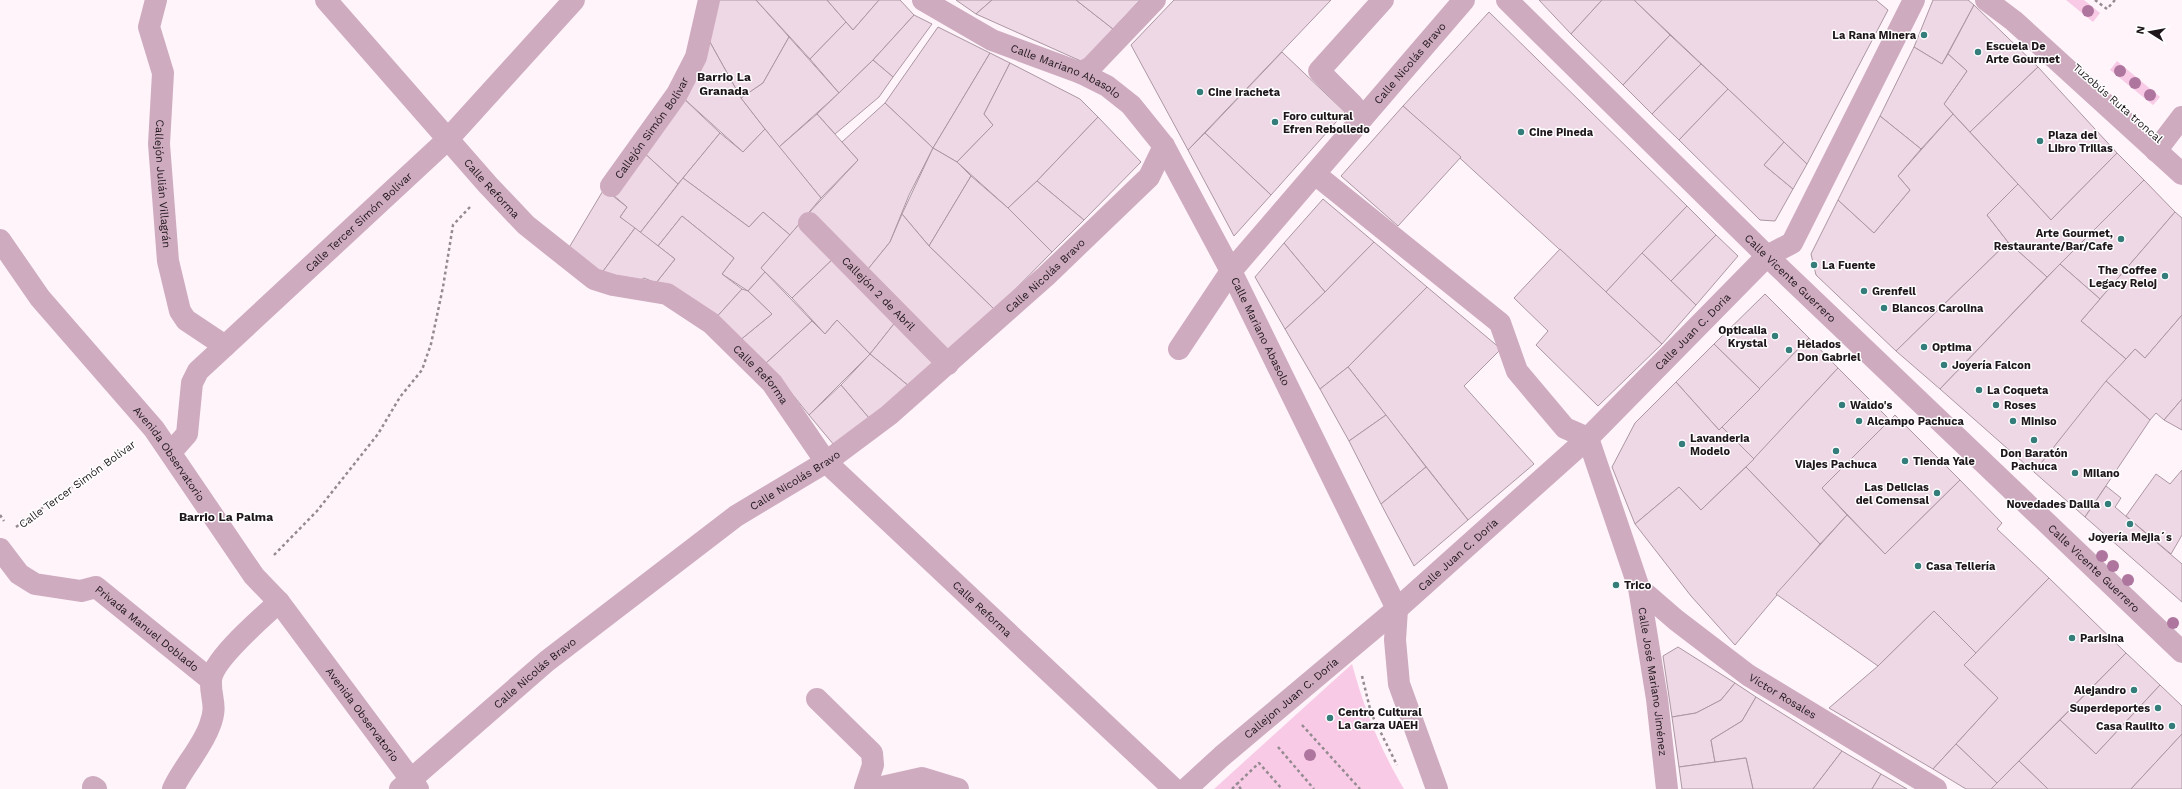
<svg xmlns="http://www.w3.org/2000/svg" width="2182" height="789" font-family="'Work Sans',sans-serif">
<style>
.green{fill:#f9cae6}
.building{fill:#efd8e5;stroke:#ab96a2}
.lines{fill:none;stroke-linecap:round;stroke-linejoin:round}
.path{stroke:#948b90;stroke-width:2.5;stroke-dasharray:3 3;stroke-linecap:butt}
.minor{stroke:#cfabc0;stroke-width:22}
.tree{fill:#ae769e}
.poi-dot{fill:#357d7b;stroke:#fff;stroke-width:1.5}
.labels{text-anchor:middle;stroke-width:3;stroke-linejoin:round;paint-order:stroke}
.poi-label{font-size:11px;font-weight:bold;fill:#1e161b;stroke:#fff;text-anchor:start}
.street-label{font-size:11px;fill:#1e161b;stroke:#fff}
.neighbourhood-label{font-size:12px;font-weight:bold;fill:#1e161b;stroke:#fff}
</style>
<rect width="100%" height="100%" fill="#fef4fa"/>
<g class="green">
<polygon points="2066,0 2084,0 2100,13 2093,22"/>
<polygon points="2117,61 2160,97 2153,105 2110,70"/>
<path d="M1352,664C1365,711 1379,747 1404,789H1214Z"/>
</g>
<g class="building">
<polygon points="713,0 756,0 789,37 763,83 741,98 706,35"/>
<polygon points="756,0 827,0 846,22 810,59"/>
<polygon points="827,0 879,0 853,30"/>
<polygon points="879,0 900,0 914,15 873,60 839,93 810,59 846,22 853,30"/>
<polygon points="956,0 992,0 976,14"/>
<polygon points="992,0 1076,0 1113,29 1083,62 976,14"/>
<polygon points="1076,0 1140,0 1113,29"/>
<polygon points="1174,0 1331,0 1188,150 1131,45"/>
<polygon points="1539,0 1602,0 1571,34"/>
<polygon points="1602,0 1634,0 1670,35 1623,85 1571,34"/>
<polygon points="1634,0 1876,0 1888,10 1807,164"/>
<polygon points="1933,0 1968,0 1974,5 1942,64 1914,47"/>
<polygon points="1974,5 2038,67 1970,132 1944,104 1967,71 1948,54"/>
<polygon points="1489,12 1687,206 1606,292 1403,106"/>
<polygon points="914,15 932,24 893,77 873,60"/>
<polygon points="938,27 990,53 933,148 885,103"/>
<polygon points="706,35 741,98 765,129 743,152 681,96"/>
<polygon points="1670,35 1701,64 1652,114 1623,85"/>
<polygon points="789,37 839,93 779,147 741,98 763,83"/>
<polygon points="1914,47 1942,64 1948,54 1967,71 1944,104 1953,114 1921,149 1880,116"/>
<polygon points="1282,52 1345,112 1271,195 1205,133"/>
<polygon points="990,53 1010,63 984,114 993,125 957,162 933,148"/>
<polygon points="873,60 893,77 879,97 835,134 817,114"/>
<polygon points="1010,63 1080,99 1098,117 1037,181 1008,208 957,162 993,125 984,114"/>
<polygon points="1701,64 1728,89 1679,140 1652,114"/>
<polygon points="2038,67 2117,153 2051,220 1970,132"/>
<polygon points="1728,89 1784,142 1764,165 1793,189 1775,221 1760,220 1679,140"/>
<polygon points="681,96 720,133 678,184 642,151"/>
<polygon points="885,103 933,148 909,195 890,242 864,274 807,215 858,160 842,142"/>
<polygon points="1403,106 1461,157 1398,226 1341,176"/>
<polygon points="817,114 858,160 821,198 779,147"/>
<polygon points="1953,114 2018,184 1987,215 2008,242 1896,351 1816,275 1811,254 1838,200 1874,233 1910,190 1898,176"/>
<polygon points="1880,116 1921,149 1898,176 1910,190 1874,233 1838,200"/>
<polygon points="1098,117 1141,162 1084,220 1037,181"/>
<polygon points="765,129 821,198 790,235 763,212 749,227 683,178 720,133 743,152"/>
<polygon points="1205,133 1271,195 1234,236 1188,150"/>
<polygon points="1784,142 1807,164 1793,189 1764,165"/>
<polygon points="933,148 957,162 971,176 929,246 902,214"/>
<polygon points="642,151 678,184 640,233 620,217 627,207 612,194"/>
<polygon points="2117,153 2144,180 2047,277 2008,242 1987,215 2018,184 2051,220"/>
<polygon points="971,176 1008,208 1052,252 995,310 929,246"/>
<polygon points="683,178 749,227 763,212 790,235 761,268 765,272 748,291 722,274 734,258 682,216 658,246 640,233"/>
<polygon points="2144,180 2175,212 2100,299 2060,264"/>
<polygon points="1037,181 1084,220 1052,252 1008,208"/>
<polygon points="604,189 627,207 620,217 635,228 598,278 567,251"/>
<polygon points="1323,199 1374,242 1325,292 1284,243"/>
<polygon points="1687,206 1716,235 1671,281 1642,253"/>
<polygon points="2175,212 2182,218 2182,315 2145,358 2135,349 2126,359 2081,321"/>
<polygon points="902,214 929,246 995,310 948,357 864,274 890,242"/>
<polygon points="682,216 734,258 722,274 742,289 714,320 656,283 675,259 658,246"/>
<polygon points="801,222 835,257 792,298 761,268"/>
<polygon points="635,228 675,259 656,283 644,278 631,287 598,278"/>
<polygon points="1716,235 1738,256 1696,305 1671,281"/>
<polygon points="1374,242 1427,287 1348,367 1320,389 1285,329 1325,292"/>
<polygon points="2008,242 2047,277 1940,389 1896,351"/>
<polygon points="1284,243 1325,292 1285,329 1255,277"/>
<polygon points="1560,249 1662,344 1598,406 1536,345 1548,331 1514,298"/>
<polygon points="1642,253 1696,305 1662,344 1606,292"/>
<polygon points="835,257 897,320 870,354 837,320 825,334 792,298"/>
<polygon points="2060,264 2100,299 2081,321 2126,359 2034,472 1940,389"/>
<polygon points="765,272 812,321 765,364 739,341 772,314 748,291"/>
<polygon points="1427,287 1501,349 1464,386 1534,464 1468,520 1348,367"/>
<polygon points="742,289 748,291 772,314 739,341 714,320"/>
<polygon points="1765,294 1809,338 1760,389 1714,344"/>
<polygon points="2182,315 2182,399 2164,420 2156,413 2150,420 2106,381 2135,349 2145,358"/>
<polygon points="837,320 870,354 809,415 776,374 765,364 812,321 825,334"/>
<polygon points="897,320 940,364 910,387 870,354"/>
<polygon points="1809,338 1838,368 1754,459 1722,427"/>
<polygon points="1714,344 1760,389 1719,430 1676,382"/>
<polygon points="870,354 910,387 869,418 841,385"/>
<polygon points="1348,367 1386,415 1349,441 1320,389"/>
<polygon points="1838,368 1890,420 1822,488 1847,515 1820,544 1746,467"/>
<polygon points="2106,381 2150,420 2085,517 2034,472"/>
<polygon points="1676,382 1719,430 1722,427 1754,459 1701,510 1679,487 1635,524 1612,467 1635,423"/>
<polygon points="841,385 869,418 834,445 809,415"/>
<polygon points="2182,399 2182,430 2164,420"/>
<polygon points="1386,415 1426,467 1381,504 1349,441"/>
<polygon points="1895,415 1960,480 1885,554 1822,488"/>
<polygon points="1426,467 1468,520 1414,566 1381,504"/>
<polygon points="1746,467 1820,544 1735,645 1691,596 1635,524 1679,487 1701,510"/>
<polygon points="2182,470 2182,535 2171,554 2126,516 2156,474 2170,484"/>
<polygon points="1960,480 2002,523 1997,529 2049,578 1976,653 1934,611 1878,666 1776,594 1847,515 1885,554"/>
<polygon points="2106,486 2121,498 2115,507 2182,564 2182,602 2085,517"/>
<polygon points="2049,578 2126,653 1997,783 1956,744 1998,698 1964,665"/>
<polygon points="1934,611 1976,653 1964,665 1998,698 1933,769 1829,708 1878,666"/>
<polygon points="1678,647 1735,683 1721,700 1696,713 1672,717 1663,656"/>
<polygon points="2126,653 2160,685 2096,754 2060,720"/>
<polygon points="1735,683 1756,697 1742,721 1711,740 1715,762 1679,767 1672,717 1696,713 1721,700"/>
<polygon points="2160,685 2182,706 2182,734 2131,789 2048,789 2019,761 2060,720 2096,754"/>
<polygon points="1756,697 1842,751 1813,789 1753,789 1746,758 1715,762 1711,740 1742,721"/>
<polygon points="2182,734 2182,789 2131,789"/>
<polygon points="1956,744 1997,783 1991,789 1966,789 1933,769"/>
<polygon points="1842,751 1881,774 1872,789 1813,789"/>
<polygon points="1746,758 1753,789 1682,789 1679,767"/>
<polygon points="2019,761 2048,789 1991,789"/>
<polygon points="1881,774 1907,789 1872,789"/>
</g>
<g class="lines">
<g class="path">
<polyline points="2095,0 2107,9 2115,0"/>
<polyline points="0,515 4,521"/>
<polyline points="16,527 131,445"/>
<polyline points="274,555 317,511 378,434 400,397 422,370 431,344 443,287 453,225 470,207"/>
<polyline points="1362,676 1371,713 1397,765"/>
<polyline points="1302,725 1360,789"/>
<polyline points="1278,747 1314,789"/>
<polyline points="1232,789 1237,784"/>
<polyline points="1241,789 1237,784 1259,763 1282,789"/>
</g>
<g class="minor">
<path id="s1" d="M156,0L149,27L163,73L159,144L168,261L180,311L186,320L225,346"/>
<path id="s2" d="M326,0L488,185L526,225L594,279L613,285L667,294L711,323L772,383L826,462L1174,789"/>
<path id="s3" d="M923,0L992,40L1081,73L1107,86L1131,105L1164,146L1231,271L1397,609L1395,640L1399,684L1437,789"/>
<path id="s4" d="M1507,0L1767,256L2182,652"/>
<polyline points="1986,0 2014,21 2182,174"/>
<polyline points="1081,73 1091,67 1155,0"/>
<polyline points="1363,117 1352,104 1319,71 1383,0"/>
<polyline points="2156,151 2182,117"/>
<path id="s5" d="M1315,174L1500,323L1517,371L1565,428L1588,438L1639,588L1657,699L1667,789"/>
<path id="s6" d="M611,186L677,94L696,57L709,0"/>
<path id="s7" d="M809,223L948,364"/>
<path id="s8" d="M0,240L40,298L154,429L254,576L279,602L418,789"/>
<path id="s9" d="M1179,349L1231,271L1464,0"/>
<path id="s10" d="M171,452L187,434L192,383L198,371L448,139L574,0"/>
<path id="s11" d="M0,549L19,574L35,584L81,591L96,587L211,680"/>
<path id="s12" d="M1639,588L1676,620L1748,675L1936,789"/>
<polyline points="817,699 872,753 873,765 865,789"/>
<polyline points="93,787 96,789"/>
<path d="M173,789C183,767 202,748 210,725C218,704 210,699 211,680C213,659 263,617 279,602"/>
<path id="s13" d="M400,789L547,661L736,516L826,462L889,415L1046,276L1149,177L1164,146"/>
<polyline points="873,789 922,778 958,789"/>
<path id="s14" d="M1186,789L1222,756L1397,609L1588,438L1767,256L1792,243L1914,0"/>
</g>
</g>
<g class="tree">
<circle cx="2088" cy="11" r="6"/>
<circle cx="2120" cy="71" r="6"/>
<circle cx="2135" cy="83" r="6"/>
<circle cx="2150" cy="95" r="6"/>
<circle cx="2102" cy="556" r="6"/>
<circle cx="2113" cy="566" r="6"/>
<circle cx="2128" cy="580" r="6"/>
<circle cx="2173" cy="623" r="6"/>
<circle cx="1310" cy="755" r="6"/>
</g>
<g class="poi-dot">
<circle cx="1924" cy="35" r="4"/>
<circle cx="1978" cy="52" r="4"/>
<circle cx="1200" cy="92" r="4"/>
<circle cx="1275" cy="122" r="4"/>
<circle cx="1521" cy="132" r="4"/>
<circle cx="2040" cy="141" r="4"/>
<circle cx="2121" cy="239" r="4"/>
<circle cx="1814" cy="265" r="4"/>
<circle cx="2165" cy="276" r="4"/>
<circle cx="1864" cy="291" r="4"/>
<circle cx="1884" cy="308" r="4"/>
<circle cx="1775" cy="336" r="4"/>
<circle cx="1924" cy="347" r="4"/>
<circle cx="1789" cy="350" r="4"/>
<circle cx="1944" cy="365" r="4"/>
<circle cx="1979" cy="390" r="4"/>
<circle cx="1842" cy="405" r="4"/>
<circle cx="1996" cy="405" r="4"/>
<circle cx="1859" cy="421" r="4"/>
<circle cx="2013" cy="421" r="4"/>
<circle cx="2034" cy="440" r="4"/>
<circle cx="1682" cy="444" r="4"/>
<circle cx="1836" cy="451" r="4"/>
<circle cx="1905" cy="461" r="4"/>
<circle cx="2075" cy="473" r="4"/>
<circle cx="1937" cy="493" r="4"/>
<circle cx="2108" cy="504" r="4"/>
<circle cx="2130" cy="524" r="4"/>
<circle cx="1918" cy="566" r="4"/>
<circle cx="1616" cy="585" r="4"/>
<circle cx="2072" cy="638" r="4"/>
<circle cx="2134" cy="690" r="4"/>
<circle cx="2158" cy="708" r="4"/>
<circle cx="1330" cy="718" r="4"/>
<circle cx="2172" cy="726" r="4"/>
</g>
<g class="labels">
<g class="poi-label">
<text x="1916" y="39" text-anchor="end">La Rana Minera</text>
<text x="1986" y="50">Escuela De<tspan x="1986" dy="13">Arte Gourmet</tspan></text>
<text x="1208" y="96">Cine Iracheta</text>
<text x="1283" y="120">Foro cultural<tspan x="1283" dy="13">Efren Rebolledo</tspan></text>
<text x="1529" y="136">Cine Pineda</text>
<text x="2048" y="139">Plaza del<tspan x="2048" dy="13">Libro Trillas</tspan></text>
<text x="2113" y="237" text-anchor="end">Arte Gourmet,<tspan x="2113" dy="13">Restaurante/Bar/Cafe</tspan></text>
<text x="1822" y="269">La Fuente</text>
<text x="2157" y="274" text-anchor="end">The Coffee<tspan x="2157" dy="13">Legacy Reloj</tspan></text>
<text x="1872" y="295">Grenfell</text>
<text x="1892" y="312">Blancos Carolina</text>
<text x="1767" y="334" text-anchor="end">Opticalia<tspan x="1767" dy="13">Krystal</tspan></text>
<text x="1797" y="348">Helados<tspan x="1797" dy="13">Don Gabriel</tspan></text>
<text x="1932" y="351">Optima</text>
<text x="1952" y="369">Joyería Falcon</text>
<text x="1987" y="394">La Coqueta</text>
<text x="1850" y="409">Waldo's</text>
<text x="2004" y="409">Roses</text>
<text x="1867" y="425">Alcampo Pachuca</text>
<text x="2021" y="425">Miniso</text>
<text x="1690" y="442">Lavanderia<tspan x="1690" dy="13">Modelo</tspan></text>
<text x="2034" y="457" text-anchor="middle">Don Baratón<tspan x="2034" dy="13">Pachuca</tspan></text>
<text x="1913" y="465">Tienda Yale</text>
<text x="1836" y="468" text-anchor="middle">Viajes Pachuca</text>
<text x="2083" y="477">Milano</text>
<text x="1929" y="491" text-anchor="end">Las Delicias<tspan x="1929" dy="13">del Comensal</tspan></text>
<text x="2100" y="508" text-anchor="end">Novedades Dalila</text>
<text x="2130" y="541" text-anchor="middle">Joyería Mejia´s</text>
<text x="1926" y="570">Casa Tellería</text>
<text x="1624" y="589">Trico</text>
<text x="2080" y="642">Parisina</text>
<text x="2126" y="694" text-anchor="end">Alejandro</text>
<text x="2150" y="712" text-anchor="end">Superdeportes</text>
<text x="1338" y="716">Centro Cultural<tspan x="1338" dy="13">La Garza UAEH</tspan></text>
<text x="2164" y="730" text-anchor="end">Casa Raulito</text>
</g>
<g class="street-label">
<text dy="4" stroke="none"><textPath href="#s9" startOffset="368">Calle Nicolás Bravo</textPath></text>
<text dy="4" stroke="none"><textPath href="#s3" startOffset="160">Calle Mariano Abasolo</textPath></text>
<text transform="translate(2118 103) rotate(41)" y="4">Tuzobús Ruta troncal</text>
<text dy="4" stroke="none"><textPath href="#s6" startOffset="71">Callejón Simón Bolívar</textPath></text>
<text dy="4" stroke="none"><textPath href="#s1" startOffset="187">Callejón Julián Villagrán</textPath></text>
<text dy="4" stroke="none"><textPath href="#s2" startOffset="251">Calle Reforma</textPath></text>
<text dy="4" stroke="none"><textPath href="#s10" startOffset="308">Calle Tercer Simón Bolívar</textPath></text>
<text dy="4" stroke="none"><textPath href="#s13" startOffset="826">Calle Nicolás Bravo</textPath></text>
<text dy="4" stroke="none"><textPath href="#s4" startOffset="397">Calle Vicente Guerrero</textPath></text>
<text dy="4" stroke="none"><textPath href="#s7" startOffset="99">Callejón 2 de Abril</textPath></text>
<text dy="4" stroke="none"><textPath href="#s3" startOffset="496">Calle Mariano Abasolo</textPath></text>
<text dy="4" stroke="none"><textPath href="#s14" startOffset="683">Calle Juan C. Doria</textPath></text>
<text dy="4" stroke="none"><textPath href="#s2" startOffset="587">Calle Reforma</textPath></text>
<text dy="4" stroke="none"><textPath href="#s8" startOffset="273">Avenida Observatorio</textPath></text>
<text dy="4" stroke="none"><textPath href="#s13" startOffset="502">Calle Nicolás Bravo</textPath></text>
<text transform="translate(77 484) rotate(-36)" y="4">Calle Tercer Simón Bolívar</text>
<text dy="4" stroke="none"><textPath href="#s14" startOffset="359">Calle Juan C. Doria</textPath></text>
<text dy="4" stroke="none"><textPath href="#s4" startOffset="817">Calle Vicente Guerrero</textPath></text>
<text dy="4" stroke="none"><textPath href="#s2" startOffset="911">Calle Reforma</textPath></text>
<text dy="4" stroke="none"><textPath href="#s11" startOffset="178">Privada Manuel Doblado</textPath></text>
<text dy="4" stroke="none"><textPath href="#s13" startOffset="178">Calle Nicolás Bravo</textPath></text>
<text dy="4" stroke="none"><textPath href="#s5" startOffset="641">Calle José Mariano Jiménez</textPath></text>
<text dy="4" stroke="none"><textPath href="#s12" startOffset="180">Víctor Rosales</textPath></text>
<text dy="4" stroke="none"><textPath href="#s14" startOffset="139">Callejon Juan C. Doria</textPath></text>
<text dy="4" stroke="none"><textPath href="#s8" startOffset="598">Avenida Observatorio</textPath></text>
</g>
<g class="neighbourhood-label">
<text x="724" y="81">Barrio La<tspan x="724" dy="14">Granada</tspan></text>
<text x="226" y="521">Barrio La Palma</text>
</g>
</g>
<g transform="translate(2150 32) rotate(281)" stroke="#ffffff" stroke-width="3" paint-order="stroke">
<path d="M0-3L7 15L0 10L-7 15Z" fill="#1e161b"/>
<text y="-6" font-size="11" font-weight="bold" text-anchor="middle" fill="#1e161b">N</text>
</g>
</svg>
